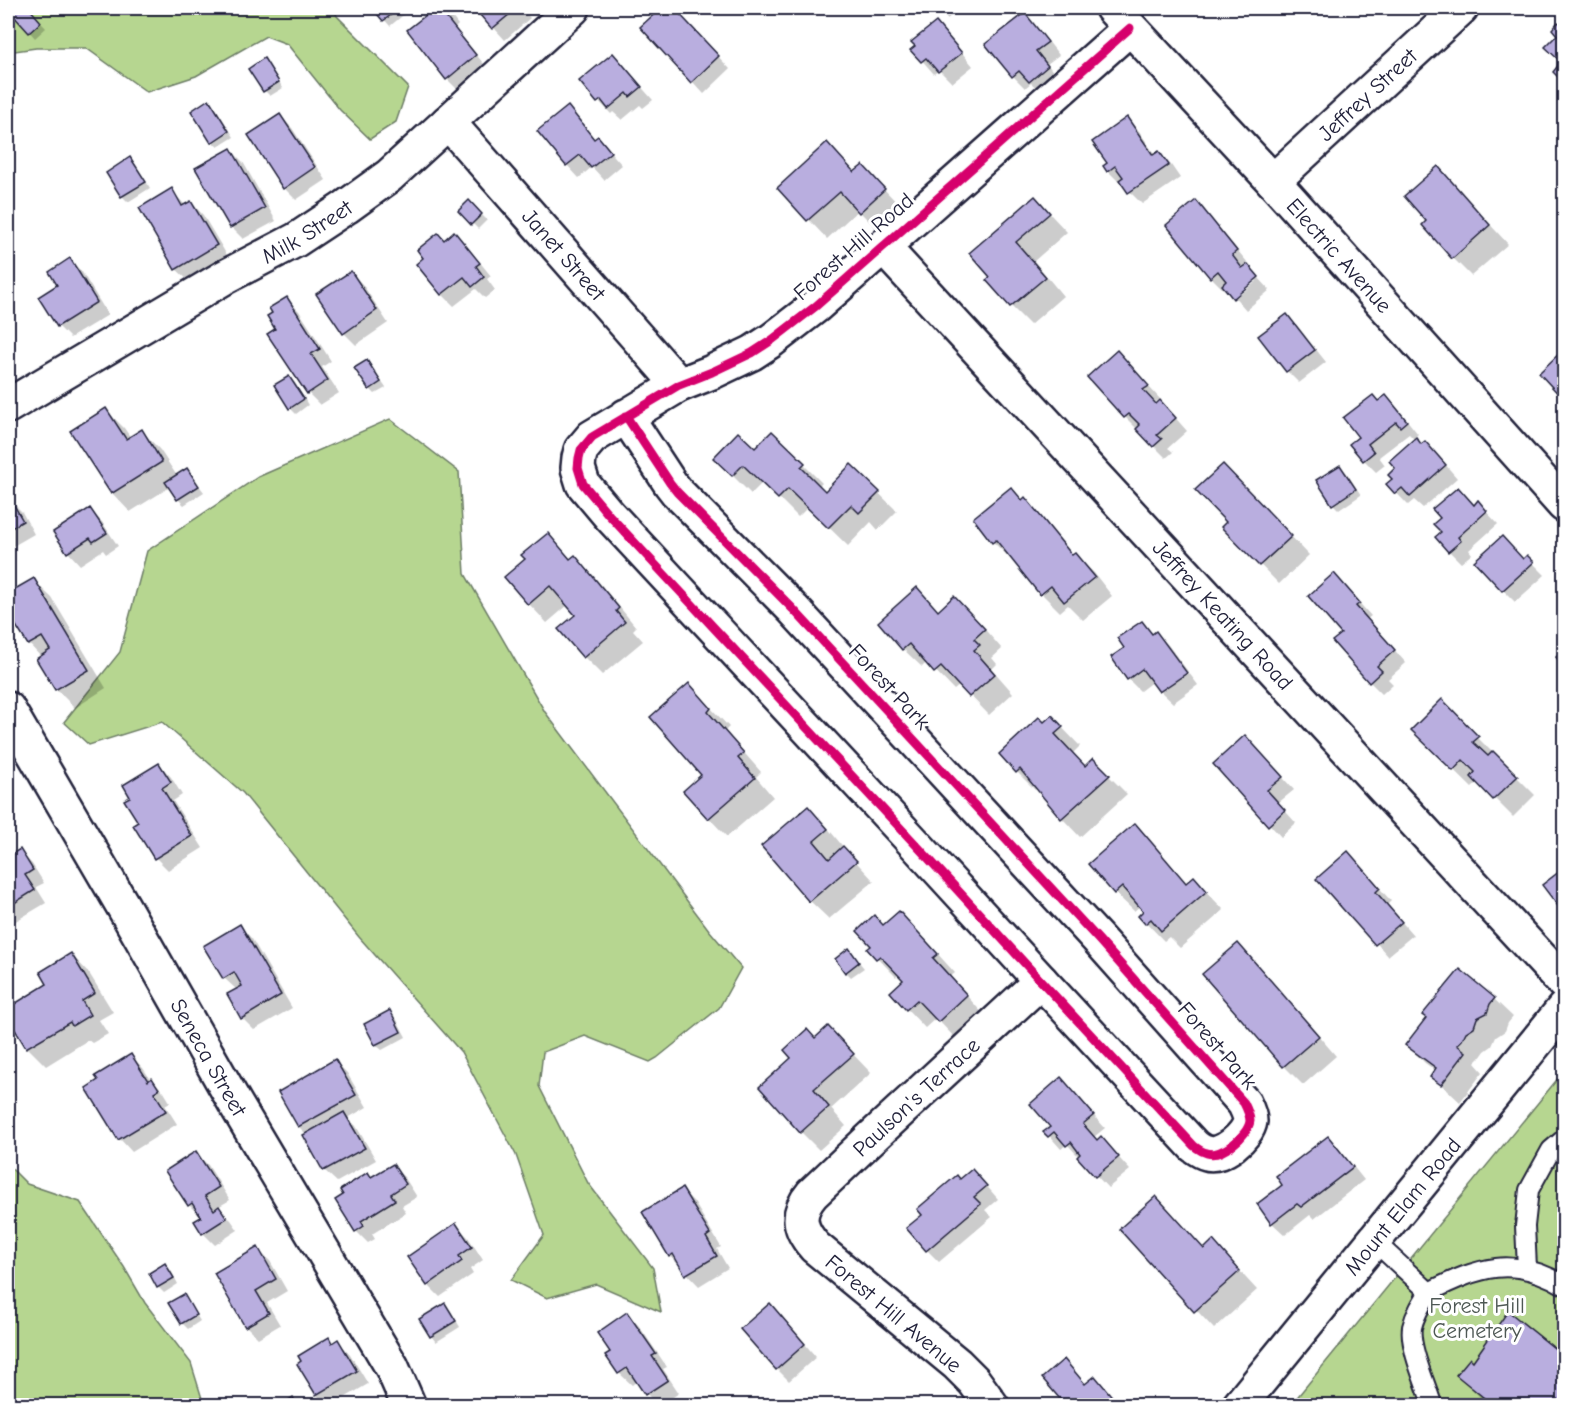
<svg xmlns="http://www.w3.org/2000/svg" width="1572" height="1413" font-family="'Comic Neue',sans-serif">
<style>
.green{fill:#b6d690;stroke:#6c7c66;stroke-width:1.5}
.shadow{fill:#0003;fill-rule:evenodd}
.building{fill:#b9aedf;stroke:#22223b;stroke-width:1.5}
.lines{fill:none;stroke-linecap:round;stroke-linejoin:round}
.service-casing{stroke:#22223b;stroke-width:22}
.minor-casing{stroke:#22223b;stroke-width:38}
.secondary-casing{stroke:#22223b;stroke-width:38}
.service{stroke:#fff;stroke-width:18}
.minor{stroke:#fff;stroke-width:33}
.secondary{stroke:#fff;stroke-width:33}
.cycleway-casing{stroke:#fff;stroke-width:13}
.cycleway{stroke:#d6006c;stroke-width:9}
.labels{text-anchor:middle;stroke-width:6;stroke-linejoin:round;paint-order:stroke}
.street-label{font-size:22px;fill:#22223b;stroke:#fff}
.park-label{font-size:22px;fill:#4e5854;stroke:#fff}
</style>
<rect width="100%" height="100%" fill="#fff"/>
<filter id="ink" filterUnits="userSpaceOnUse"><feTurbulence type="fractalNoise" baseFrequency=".0167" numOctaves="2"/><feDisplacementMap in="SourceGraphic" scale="12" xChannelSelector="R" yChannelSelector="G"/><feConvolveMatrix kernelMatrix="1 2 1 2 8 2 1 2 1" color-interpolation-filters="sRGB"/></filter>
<g filter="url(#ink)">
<g class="green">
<polygon points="8,8 334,8 337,16 408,87 396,122 370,139 340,110 287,44 266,36 196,76 147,92 86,48 36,48 8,52"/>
<polygon points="390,419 459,472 465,574 545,712 709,930 741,968 719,1008 657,1058 650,1062 585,1036 543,1052 539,1086 588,1183 653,1268 661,1312 596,1284 547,1298 511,1280 544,1235 516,1155 461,1052 359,937 243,793 162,722 89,745 64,722 120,652 147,551 258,477"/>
<polygon points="1564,1071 1564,1405 1290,1406"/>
<polygon points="8,1165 27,1184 80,1202 124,1267 145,1303 191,1363 204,1405 8,1405"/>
</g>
<g class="shadow">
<polygon points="21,8 27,8 46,28 35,38 14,14"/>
<polygon points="374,8 403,8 407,12 390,26"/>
<polygon points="438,8 442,8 452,17 458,25 455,28 487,68 459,91 447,79 409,31"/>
<polygon points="476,8 525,8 523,10 530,18 505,40"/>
<polygon points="664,8 673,8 730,69 704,94 642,27"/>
<polygon points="925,8 961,8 947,19 942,14 936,18"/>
<polygon points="1025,15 1037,27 1059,55 1047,64 1059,79 1042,93 1031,83 1025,88 1013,76"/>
<polygon points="936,24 948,36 973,66 952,83 939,70 934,74 913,50"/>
<polygon points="1564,27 1564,81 1555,71 1562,63 1559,35"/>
<polygon points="613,55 653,100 643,108 640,105 622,120 613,112 611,114 581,82"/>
<polygon points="264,60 269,66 283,88 270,96 265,91"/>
<polygon points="209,101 215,107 234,137 218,147 212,142"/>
<polygon points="567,108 580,120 595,140 598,138 622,165 604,180 592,167 579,178 567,165"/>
<polygon points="280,116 292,128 326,180 296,200 284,188"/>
<polygon points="1127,119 1139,131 1155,155 1159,153 1171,165 1180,178 1142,204 1130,192 1122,182 1120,183 1108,171 1109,163"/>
<polygon points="231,150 243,162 276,221 243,239 231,227"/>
<polygon points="130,159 136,165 150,188 128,202 122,196 108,173"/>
<polygon points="863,167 903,209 878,230 858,210 827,239 779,188 855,174"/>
<polygon points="1438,168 1508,244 1471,276 1453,258 1428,221"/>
<polygon points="171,190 185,205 191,202 203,215 228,257 189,281 176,269"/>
<polygon points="1035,198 1067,232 1034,261 1063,296 1030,325 1011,306 989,280"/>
<polygon points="469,202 487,220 478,229 460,211"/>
<path d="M1196,202L1208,215L1248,263L1247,265L1270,290L1246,310L1226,287L1223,289L1211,277ZM1255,279L1257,281L1237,297V293Z"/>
<polygon points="454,233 466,245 491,276 487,279 495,290 485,298 476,289 454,306 442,294 444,241"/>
<polygon points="70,260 82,272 108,315 70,338 58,326 59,286"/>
<polygon points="351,273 363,285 388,323 356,345 344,333"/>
<polygon points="287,299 299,311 331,361 322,367 339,393 320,405 308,393 278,329"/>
<polygon points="1287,316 1299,328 1326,362 1299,383 1287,371"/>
<polygon points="1564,351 1564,398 1541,373"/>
<polygon points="367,362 372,368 386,388 375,394 370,389"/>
<polygon points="1129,365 1160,399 1154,403 1172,414 1187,431 1168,448 1173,452 1166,458 1125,417 1090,377"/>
<polygon points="289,378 295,383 308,405 296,414 290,408"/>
<polygon points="1386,397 1398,409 1418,434 1414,438 1422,446 1437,455 1457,478 1423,508 1414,500 1408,505 1388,484 1394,479 1397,468 1415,440 1409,434 1379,457 1385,465 1376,472 1364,460 1360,437 1378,402"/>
<polygon points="106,410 124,428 131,438 142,431 160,450 177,476 187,470 204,492 184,505 178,499 170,487 130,512 112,493"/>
<polygon points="772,433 822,483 819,486 825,493 851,466 897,511 878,530 871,522 848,546 808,507 798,517 763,482 751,494 715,458 755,450"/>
<polygon points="1340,467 1346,472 1361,495 1339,510 1333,504"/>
<polygon points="1241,484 1309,555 1279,584 1223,527 1228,522"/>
<polygon points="1025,499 1043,518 1074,556 1075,555 1094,573 1112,596 1083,620 1068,605 1060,612 1041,593 1013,559 1012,560 993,542"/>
<polygon points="10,500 22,512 34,534 8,549 8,501"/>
<polygon points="1478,503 1498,524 1469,550 1472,554 1461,563 1449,551 1475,506"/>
<polygon points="90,510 102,522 118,546 106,554 103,550 80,565 68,552 55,532"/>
<polygon points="548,535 572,560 575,557 593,575 636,627 633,630 643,641 602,675 584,657 577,616 568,605 547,623 529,604 506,577 527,559"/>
<polygon points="1527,557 1545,575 1515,602 1503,590 1523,561"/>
<polygon points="33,580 52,598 106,688 75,708 56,689 38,659 41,657 29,644 8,610 8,595"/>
<polygon points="1346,588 1371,616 1367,619 1406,663 1388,679 1393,684 1382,694 1370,682 1343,634"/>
<polygon points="917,589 939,612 973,616 1002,649 992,658 997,664 992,669 1013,693 989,715 960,685 954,690 927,662 922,667 903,649"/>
<polygon points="1142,623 1154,635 1156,633 1168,645 1198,685 1173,703 1160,691 1153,681 1140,691 1128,679 1126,648"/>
<polygon points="689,685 729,727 725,731 761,772 756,777 773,797 727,837 709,818"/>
<polygon points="1442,702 1535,795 1513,817 1478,782 1472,788 1413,730"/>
<polygon points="1052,717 1080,746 1073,753 1085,767 1093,760 1127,794 1080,837 1062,818 1037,788 1035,790 1017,772 1044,724"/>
<polygon points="1257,749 1294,790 1278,803 1296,823 1281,837 1215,764"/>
<polygon points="159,764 171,777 182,795 173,801 203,848 168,870 156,858 135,825 140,822 132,798"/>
<polygon points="808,808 826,826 845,849 844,849 874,881 829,919 810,901 763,846"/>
<polygon points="1135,825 1153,844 1187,884 1193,878 1224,910 1180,948 1169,937 1164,941 1140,916 1145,911 1140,906 1134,911 1115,893 1090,864"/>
<polygon points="8,850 13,855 19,851 32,864 44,883 36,887 46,903 9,925 8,924"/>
<polygon points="1348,853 1391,901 1387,905 1413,935 1388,956 1319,879"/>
<polygon points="1564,870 1564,912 1544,885"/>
<polygon points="240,926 252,939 292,1008 254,1030 242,1018 237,990 224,978"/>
<polygon points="917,931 955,973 950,977 984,1015 957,1040 936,1018 925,1028 907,1009 892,992 905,980 899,974 896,977 869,949"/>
<polygon points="1238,945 1256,963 1336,1056 1303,1085 1284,1066 1204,974"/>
<polygon points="849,950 864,968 851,977 846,972"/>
<polygon points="71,954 89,973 113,1012 99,1020 108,1034 92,1043 88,1040 46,1066 27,1047 8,1015 8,1010 49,985"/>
<polygon points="1494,999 1513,1017 1508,1023 1505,1031 1496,1037 1492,1046 1485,1051 1480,1058 1475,1063 1483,1072 1460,1102 1432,1076 1436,1071 1425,1063 1407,1045 1428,1019"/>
<polygon points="390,1012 396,1018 406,1037 382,1050 376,1045 366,1025"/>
<polygon points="828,1028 871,1073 831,1109 846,1126 819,1150 801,1132 815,1039"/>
<polygon points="131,1056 143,1068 151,1080 152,1079 164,1092 170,1102 165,1105 177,1124 132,1152 120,1139 88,1088"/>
<polygon points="335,1061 347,1073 367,1107 348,1118 356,1126 376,1160 337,1182 324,1170 307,1135 299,1127 280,1093"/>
<polygon points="1061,1079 1105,1128 1094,1137 1097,1141 1101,1138 1130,1170 1108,1188 1067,1144 1061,1149 1046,1132 1052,1127"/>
<polygon points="1328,1138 1340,1150 1364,1180 1314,1219 1310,1215 1285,1235 1272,1223 1284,1185"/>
<polygon points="195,1153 208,1165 230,1200 218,1207 231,1220 238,1230 215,1245 203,1233 202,1218 189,1205"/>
<polygon points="392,1166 405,1178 417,1197 402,1206 406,1213 372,1234 375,1239 368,1243 356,1231 372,1178"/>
<polygon points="961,1181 984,1183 998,1199 985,1210 992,1217 939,1262 927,1250"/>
<polygon points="682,1190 694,1202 721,1247 717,1249 728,1268 699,1286 670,1256"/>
<polygon points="1156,1198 1205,1250 1213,1242 1257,1290 1214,1329 1121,1229"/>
<polygon points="456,1225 468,1237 483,1260 470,1269 473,1274 440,1297 428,1285"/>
<polygon points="257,1249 270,1261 287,1291 267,1303 280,1325 258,1338 246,1326"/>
<polygon points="165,1265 171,1271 178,1284 164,1293 158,1287"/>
<polygon points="183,1296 189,1302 200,1321 188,1329 182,1323"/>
<polygon points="445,1305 450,1310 460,1327 436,1342 431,1336"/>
<polygon points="627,1314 639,1326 667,1367 663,1369 679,1393 660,1406 658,1406 647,1394 637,1381 632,1385 619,1373 612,1352"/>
<polygon points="782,1317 816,1357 789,1381 777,1369"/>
<polygon points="328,1339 333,1344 338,1341 350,1354 368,1384 331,1406 328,1406 317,1395 299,1364"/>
<polygon points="1562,1350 1564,1352 1564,1406 1489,1406 1458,1375 1473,1363 1558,1353"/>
<polygon points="1063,1361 1087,1385 1095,1378 1121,1406 1068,1406"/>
</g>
<g class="building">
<polygon points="19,8 29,8 41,22 29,33 12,14"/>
<polygon points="372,8 400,8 383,21"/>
<polygon points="435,8 444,8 447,13 444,15 476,55 446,80 407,30"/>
<polygon points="474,8 517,8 492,29"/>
<polygon points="661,8 674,8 719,56 691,83 640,27"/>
<polygon points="1025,13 1048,42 1036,51 1048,66 1029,82 1019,71 1012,77 985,44"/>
<polygon points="936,22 962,53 938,72 926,58 921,62 910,50 915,46 911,42"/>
<polygon points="1558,22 1563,26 1564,25 1564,83 1553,72 1561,62 1545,47 1557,35 1552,29"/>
<polygon points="613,53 642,87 630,97 627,93 608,109 601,100 597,103 579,81"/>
<polygon points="264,58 279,82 263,92 248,69"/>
<polygon points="209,99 229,131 211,143 191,111"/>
<polygon points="568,106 594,139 598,136 611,152 591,168 580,155 566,166 537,131"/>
<polygon points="280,114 315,167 283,189 248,135"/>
<polygon points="1127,117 1153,155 1159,151 1169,165 1128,193 1119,180 1123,177 1115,166 1107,172 1103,166 1107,163 1092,142"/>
<polygon points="827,142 854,172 863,165 885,189 859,213 840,192 807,221 777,188"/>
<polygon points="231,148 265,208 230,228 195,168"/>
<polygon points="130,157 146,182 121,197 106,173"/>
<polygon points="1438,166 1490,225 1452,259 1422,225 1426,221 1404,196"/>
<polygon points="172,188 182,206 191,201 217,245 175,270 139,208"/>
<polygon points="1035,196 1050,213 1016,242 1046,277 1010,307 986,280 990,277 969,253"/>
<polygon points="469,200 482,214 471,225 458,211"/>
<polygon points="1196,200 1237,251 1232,255 1242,268 1248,264 1259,277 1233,299 1222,285 1226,281 1218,271 1210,278 1166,225"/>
<polygon points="454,231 480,263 476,266 484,277 472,287 464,277 441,295 416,264 423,258 417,250 438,233 444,240"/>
<polygon points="70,258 97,302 57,327 38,297 57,285 49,272"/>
<polygon points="351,271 377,310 343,334 316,294"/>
<polygon points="287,297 320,349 311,354 328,380 307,394 267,334 275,329 267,316 272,313 269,308"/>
<polygon points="1287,314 1315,350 1286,372 1258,336"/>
<polygon points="1564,349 1564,400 1539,373"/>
<polygon points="1117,350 1149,386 1143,390 1156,404 1160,400 1176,418 1157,435 1162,439 1153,447 1136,429 1140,425 1129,414 1124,418 1087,377"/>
<polygon points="367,360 381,382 369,390 354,368"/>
<polygon points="289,376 304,399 289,409 274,385"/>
<polygon points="1373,395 1378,401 1386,395 1407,421 1400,427 1396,422 1368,444 1374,452 1363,461 1349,444 1358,437 1343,418"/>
<polygon points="106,408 126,439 142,429 162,462 111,494 70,431"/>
<polygon points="772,431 805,463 801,467 825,491 851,464 880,492 859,513 851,505 828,528 788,489 778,499 743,465 732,476 713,458 738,432 755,448"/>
<polygon points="1416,437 1421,444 1425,441 1446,465 1410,497 1402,488 1395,494 1386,484 1392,479 1388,475 1395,468 1389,461"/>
<polygon points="1223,464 1292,536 1259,566 1221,527 1226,522 1195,490"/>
<polygon points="1340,465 1356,489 1332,505 1316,480"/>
<polygon points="187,468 199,486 177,500 165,482"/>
<polygon points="1011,487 1022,500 1025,497 1072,555 1075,553 1095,577 1064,602 1051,586 1040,595 996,540 992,543 973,518"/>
<polygon points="1458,487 1474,505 1478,500 1487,511 1458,537 1461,541 1448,552 1435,537 1441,532 1433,524 1440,518 1432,509"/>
<polygon points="10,498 23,521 8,530 8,500"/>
<polygon points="90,508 107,533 93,542 90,538 67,553 53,532"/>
<polygon points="548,533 570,559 575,555 619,608 616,611 625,622 583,658 558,629 575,615 550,586 528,605 504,577 525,559 521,555"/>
<polygon points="1502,536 1523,559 1527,555 1534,562 1502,591 1474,561"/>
<polygon points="1334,573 1360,603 1356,606 1395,650 1377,666 1382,671 1369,683 1332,641 1341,634 1308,596"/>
<polygon points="34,578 89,670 55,690 36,659 50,650 42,637 28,645 8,613 8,593"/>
<polygon points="917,587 938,611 954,596 985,629 974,639 980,645 974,650 995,674 969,697 941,667 934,673 909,644 902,650 878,622"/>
<polygon points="1142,621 1152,634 1156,631 1187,673 1159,692 1142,669 1127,680 1111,657 1124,648 1117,638"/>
<polygon points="1564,650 1564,667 1556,657"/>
<polygon points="689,683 711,708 708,712 744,753 738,758 755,778 708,819 683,791 701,775 650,717"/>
<polygon points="1442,699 1479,737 1473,742 1488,756 1493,751 1518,776 1493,800 1471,777 1475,772 1463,760 1453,771 1411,730"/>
<polygon points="1052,715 1063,727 1055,734 1085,766 1093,758 1110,775 1061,819 1020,769 1016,773 999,754 1039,717 1044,722"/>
<polygon points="1245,735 1283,777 1267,790 1285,810 1268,826 1213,764"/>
<polygon points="159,763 171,782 162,788 192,836 154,859 133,825 138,822 124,800 130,797 123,785"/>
<polygon points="808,806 828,829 814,841 829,859 843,846 857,861 809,902 761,846"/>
<polygon points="1135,823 1186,883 1194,876 1207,891 1161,931 1151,919 1145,924 1138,916 1143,911 1122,887 1114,894 1088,864"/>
<polygon points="10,849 12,854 20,849 33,870 25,875 35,890 8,907 8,851"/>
<polygon points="1348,851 1380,888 1376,892 1402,922 1375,945 1316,879"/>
<polygon points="1564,868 1564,914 1542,885"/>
<polygon points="899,911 938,954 933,958 967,995 938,1022 917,1000 906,1010 890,992 903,980 880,956 876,959 867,949 871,946 857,931 874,915 883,925"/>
<polygon points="240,924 281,995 241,1019 227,994 242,986 234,972 223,979 203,946"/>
<polygon points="1238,943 1319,1036 1283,1067 1202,974"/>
<polygon points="849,948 859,962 845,973 835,959"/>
<polygon points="71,953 95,993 82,1001 90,1015 72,1026 70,1022 26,1048 8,1018 8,1008 47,984 40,972"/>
<polygon points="1460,969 1495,998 1490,1004 1487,1013 1477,1018 1474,1027 1466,1032 1462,1040 1457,1045 1466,1052 1441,1085 1430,1077 1436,1068 1405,1045 1426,1018 1422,1015"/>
<polygon points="390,1010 401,1032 375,1045 364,1024"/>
<polygon points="828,1026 854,1054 814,1089 829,1107 800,1133 759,1087 791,1058 784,1050 807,1029 815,1038"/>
<polygon points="131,1054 148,1081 152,1078 159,1089 154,1092 166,1111 118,1140 86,1088 98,1080 95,1076"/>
<polygon points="335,1059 356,1095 298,1127 278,1092"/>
<polygon points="1061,1077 1094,1115 1083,1124 1097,1140 1101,1136 1119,1157 1095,1177 1077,1157 1080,1154 1071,1142 1066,1146 1054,1132 1048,1137 1043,1132 1050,1127 1030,1104"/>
<polygon points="344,1112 365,1148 323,1171 303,1135"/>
<polygon points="1328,1136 1353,1167 1301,1207 1297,1204 1271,1224 1257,1204 1282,1185 1276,1176"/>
<polygon points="196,1151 219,1187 205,1196 214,1210 219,1206 227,1218 202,1234 194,1221 201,1217 192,1203 188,1206 165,1171"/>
<polygon points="393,1164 406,1184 391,1194 395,1200 361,1221 364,1226 355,1232 335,1200 343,1195 340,1190 368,1172 371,1177"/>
<polygon points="972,1169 987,1186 974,1197 981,1204 926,1251 906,1228 922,1215 917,1209 957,1175 960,1179"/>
<polygon points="682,1188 710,1234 706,1237 717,1256 685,1275 673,1254 669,1257 642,1212"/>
<polygon points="1156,1196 1204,1249 1213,1240 1240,1271 1194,1312 1119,1229"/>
<polygon points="456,1223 472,1247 459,1256 462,1261 427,1286 407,1257"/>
<polygon points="258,1247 276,1279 256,1291 269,1313 245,1327 214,1273"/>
<polygon points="165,1263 174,1278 157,1288 149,1273"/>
<polygon points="184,1294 196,1315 181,1324 168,1303"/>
<polygon points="445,1303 456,1321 430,1337 419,1319"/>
<polygon points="770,1303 805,1344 776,1370 740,1329"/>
<polygon points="1508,1311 1558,1351 1561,1348 1564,1350 1564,1406 1494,1406 1456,1375 1470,1358 1473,1361"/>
<polygon points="627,1312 656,1354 652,1356 668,1380 645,1395 627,1368 618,1374 605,1355 610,1352 597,1333"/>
<polygon points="329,1337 332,1343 338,1339 357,1371 316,1395 297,1364 301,1361 298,1356"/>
<polygon points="1064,1359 1085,1384 1095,1376 1120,1406 1066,1406 1042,1378"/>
<polygon points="293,1397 297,1406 279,1406"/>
</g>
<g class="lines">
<g class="service-casing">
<g id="service">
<path d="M1374,1241L1429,1292C1479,1267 1513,1255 1564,1285"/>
<polyline points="1527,1268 1525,1226 1529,1190 1551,1150 1564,1139"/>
<path d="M1429,1292C1422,1303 1415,1314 1412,1327C1409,1346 1425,1382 1431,1401L1433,1406"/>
</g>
</g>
<g class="minor-casing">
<g id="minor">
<path id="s1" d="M448,122L679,385"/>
<path id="s2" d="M1273,181L1461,8"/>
<path id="s3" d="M883,247L1564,983"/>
<path id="s4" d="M8,406L225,277L296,240L346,207L389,176L573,8"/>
<path d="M626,416L670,483L677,492L793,609L1098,939L1244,1103C1247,1109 1250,1115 1250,1121C1248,1136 1221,1158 1207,1153C1202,1152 1198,1149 1194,1146L1041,981L918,847L609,515L583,484L578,468L579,458L581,450L592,437L679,385L712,372L752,353L772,340L816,306L1130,28"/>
<path id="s5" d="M8,709L123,906L235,1103L392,1367L409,1406"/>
<path id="s6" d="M992,1406L974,1381L957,1364L815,1247C798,1228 796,1213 812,1194L869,1140L1041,981"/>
</g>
</g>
<g class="secondary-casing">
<g id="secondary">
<path id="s7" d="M1112,8L1273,181L1564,505"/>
<path id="s8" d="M1239,1406L1564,1008"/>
</g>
</g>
<use href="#service" class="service"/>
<use href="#minor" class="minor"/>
<use href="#secondary" class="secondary"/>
<g class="cycleway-casing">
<path id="cycleway" d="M626,416L670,483L677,492L793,609L1098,939L1244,1103C1247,1109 1250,1115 1250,1121C1248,1136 1221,1158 1207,1153C1202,1152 1198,1149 1194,1146L1041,981L918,847L609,515L583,484L578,468L579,458L581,450L592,437L679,385L712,372L752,353L772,340L816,306L1130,28"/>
</g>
<use href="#cycleway" class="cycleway"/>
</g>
</g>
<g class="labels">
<g class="street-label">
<text dy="8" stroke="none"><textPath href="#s2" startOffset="128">Jeffrey Street</textPath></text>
<text dy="8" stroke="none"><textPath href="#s4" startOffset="346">Milk Street</textPath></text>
<text transform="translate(853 246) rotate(-41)" y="8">Forest Hill Road</text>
<text dy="8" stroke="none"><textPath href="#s1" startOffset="176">Janet Street</textPath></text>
<text dy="8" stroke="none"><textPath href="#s7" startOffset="336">Electric Avenue</textPath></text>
<text dy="8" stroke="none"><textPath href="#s3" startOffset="501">Jeffrey Keating Road</textPath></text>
<text transform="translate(890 686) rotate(47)" y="8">Forest Park</text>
<text transform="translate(1218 1045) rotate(49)" y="8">Forest Park</text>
<text dy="8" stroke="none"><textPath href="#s5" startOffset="402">Seneca Street</textPath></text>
<text dy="8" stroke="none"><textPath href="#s6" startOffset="441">Paulson's Terrace</textPath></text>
<text dy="8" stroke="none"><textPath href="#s8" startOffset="258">Mount Elam Road</textPath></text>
<text transform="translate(894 1313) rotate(40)" y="8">Forest Hill Avenue</text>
</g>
<g class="park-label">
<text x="1477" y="1313">Forest Hill<tspan x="1477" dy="25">Cemetery</tspan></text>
</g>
</g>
<rect width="1572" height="1413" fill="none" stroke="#fff" stroke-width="30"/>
<rect x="15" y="15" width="1542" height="1383" fill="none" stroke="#22223b" stroke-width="2" filter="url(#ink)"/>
</svg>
